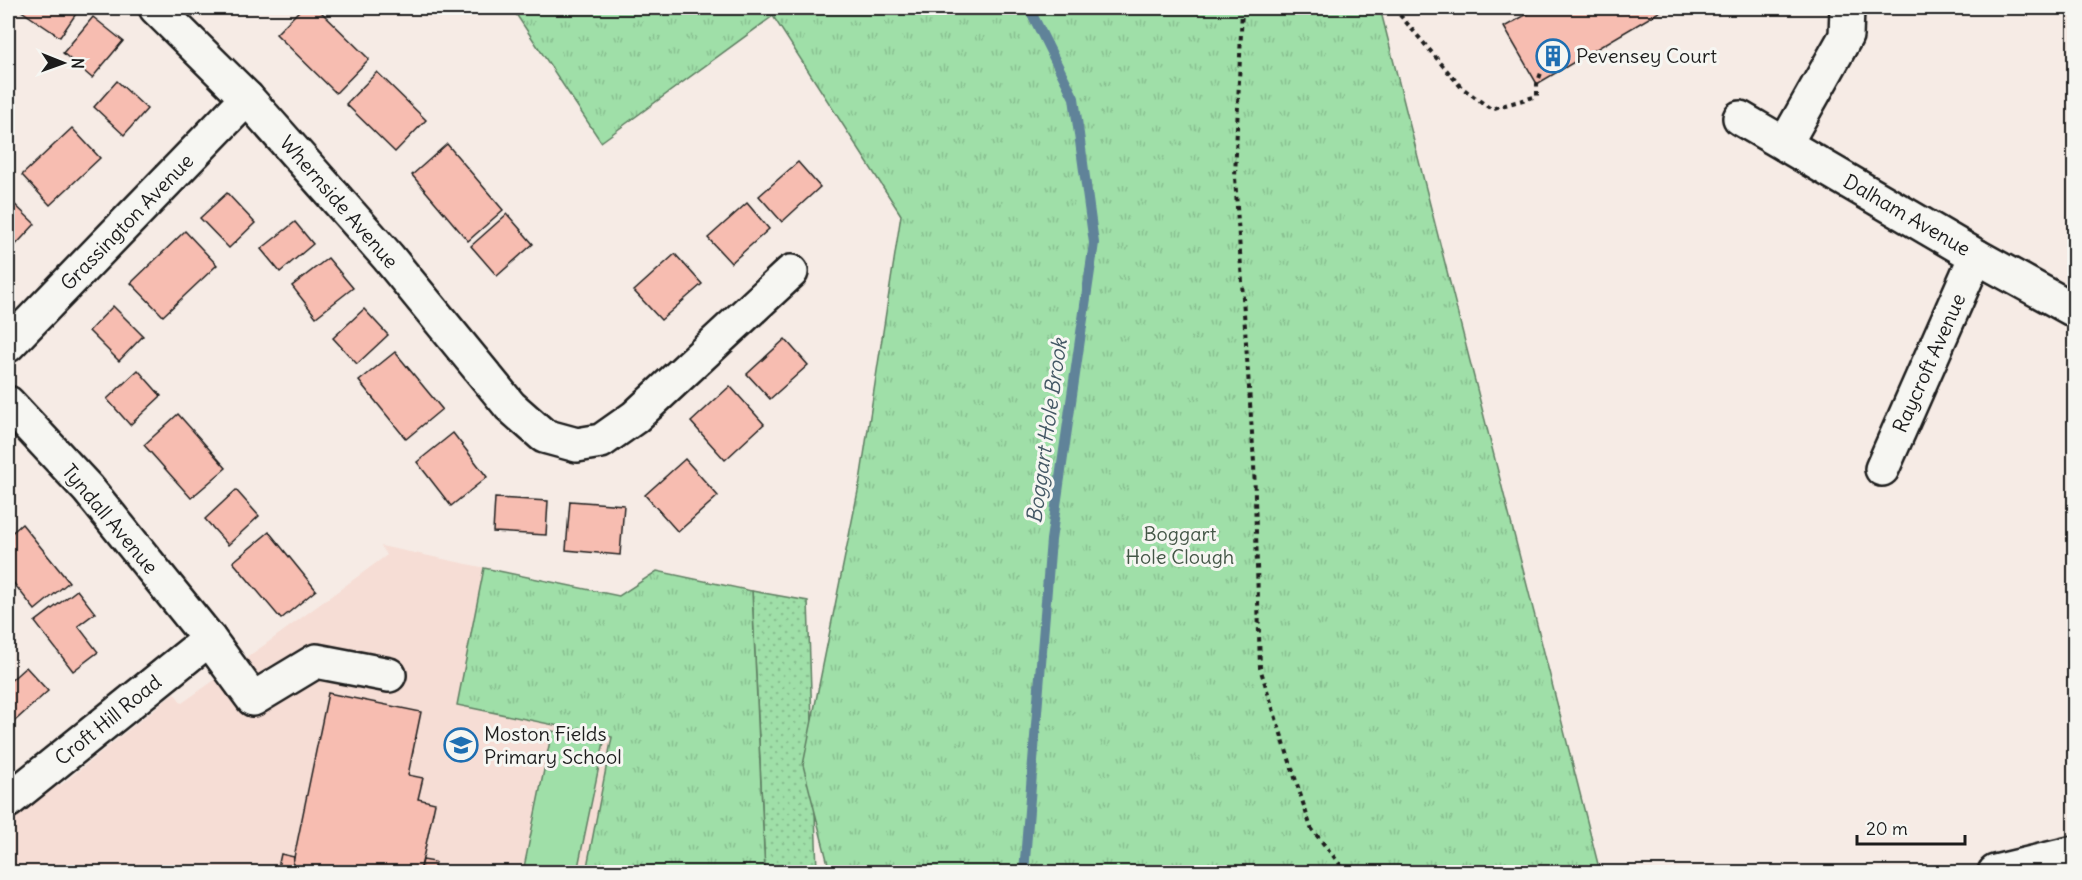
<svg xmlns="http://www.w3.org/2000/svg" width="2082" height="880" font-family="Delius,sans-serif">
<style>
.built{fill:#f6ddd5}
.grass{fill:url(#grass-dots);stroke:#5e7e62;stroke-width:1.5}
.park{fill:url(#park-tufts);stroke:#5e7e62;stroke-width:1.5}
.pitch{fill:#9fdfa8;stroke:#5e7e62;stroke-width:1.5}
.lines{fill:none;stroke-linecap:round;stroke-linejoin:round}
.stream{stroke:#608399;stroke-width:10}
.building{fill:#f7bdb1;stroke:#1c1c1c;stroke-width:1.5}
.minor-casing{stroke:#1c1c1c;stroke-width:38}
.path{stroke:#1c1c1c;stroke-width:4;stroke-dasharray:4.5 4.5;stroke-linecap:butt}
.minor{stroke:#f6f6f2;stroke-width:33}
.labels{text-anchor:middle;stroke-width:6;stroke-linejoin:round;paint-order:stroke}
.poi-label{font-size:20px;fill:#1c1c1c;stroke:#f6f6f2;text-anchor:start}
.street-label{font-size:20px;fill:#1c1c1c;stroke:#f6f6f2}
.park-label{font-size:20px;fill:#435646;stroke:#f6f6f2}
.water-label{font-size:21px;font-style:italic;fill:#445865;stroke:#f6f6f2}
</style>
<defs>
<pattern id="grass-dots" width="8" height="8" patternUnits="userSpaceOnUse" patternTransform="scale(1.5)"><rect width="8" height="8" fill="#9fdfa8"/><path d="M2 2h.1M6 6h.1" fill="none" stroke="#88bf90" stroke-width="1.8" stroke-linecap="round"/></pattern>
<pattern id="park-tufts" width="24" height="20" patternUnits="userSpaceOnUse" patternTransform="scale(1.5)"><rect width="24" height="20" fill="#9fdfa8"/><path d="M3 7l-1-3M5 7V3M7 7l1-3M15 17l-1-3M17 17v-4M19 17l1-3" fill="none" stroke="#88bf90"/></pattern>
</defs>
<rect width="100%" height="100%" fill="#f6ebe5"/>
<filter id="ink" filterUnits="userSpaceOnUse"><feTurbulence type="fractalNoise" baseFrequency=".0167" numOctaves="2"/><feDisplacementMap in="SourceGraphic" scale="12" xChannelSelector="R" yChannelSelector="G"/><feConvolveMatrix kernelMatrix="1 2 1 2 8 2 1 2 1" color-interpolation-filters="sRGB"/></filter>
<g filter="url(#ink)">
<polygon class="built" points="381,546 619,596 657,571 808,601 817,872 8,872 8,818 56,778 61,785 174,693 182,703 263,646 387,555"/>
<polygon class="grass" points="752,591 808,601 817,872 765,872"/>
<g class="park">
<polygon points="512,8 1380,8 1600,872 830,872 803,765 860,481 901,215 773,16 601,142"/>
<polygon points="484,568 619,596 657,571 752,591 765,872 586,872 612,737 457,705"/>
</g>
<polygon class="pitch" points="552,731 604,742 577,872 523,872"/>
<g class="lines">
<polyline class="stream" points="1024,872 1051,540 1094,243 1074,98 1029,8"/>
</g>
<g class="building">
<polygon points="17,8 80,8 60,37"/>
<polygon points="302,8 317,8 369,59 336,93 276,34"/>
<polygon points="1538,8 1666,8 1537,84 1504,27"/>
<polygon points="93,17 123,41 92,78 63,53"/>
<polygon points="377,72 426,120 395,152 346,104"/>
<polygon points="117,81 147,109 124,135 94,107"/>
<polygon points="72,128 100,158 50,205 22,175"/>
<polygon points="447,144 503,210 468,241 412,175"/>
<polygon points="798,162 820,187 782,222 759,196"/>
<polygon points="227,193 255,223 229,248 200,218"/>
<polygon points="8,198 35,224 10,251 8,249"/>
<polygon points="747,203 769,229 731,263 708,238"/>
<polygon points="507,214 533,244 497,276 471,246"/>
<polygon points="295,222 313,244 280,272 261,249"/>
<polygon points="185,231 217,265 163,316 131,283"/>
<polygon points="675,254 702,284 661,320 634,291"/>
<polygon points="328,258 353,288 316,317 292,286"/>
<polygon points="113,306 143,336 119,361 89,331"/>
<polygon points="364,309 388,335 357,364 333,338"/>
<polygon points="785,339 808,365 770,399 747,374"/>
<polygon points="395,352 442,409 406,439 359,381"/>
<polygon points="138,370 161,396 130,425 107,399"/>
<polygon points="730,386 764,424 725,460 691,422"/>
<polygon points="178,414 226,468 191,498 144,445"/>
<polygon points="453,433 487,477 451,506 417,462"/>
<polygon points="685,459 718,496 678,532 645,495"/>
<polygon points="236,490 259,516 228,545 205,519"/>
<polygon points="495,498 548,501 546,535 493,532"/>
<polygon points="570,501 624,505 620,555 566,550"/>
<polygon points="22,524 69,582 35,610 8,576 8,536"/>
<polygon points="269,532 316,590 281,619 233,562"/>
<polygon points="77,590 95,613 78,626 98,652 73,671 35,622"/>
<polygon points="26,667 48,691 8,727 8,683"/>
<polygon points="328,693 421,712 408,775 423,778 418,799 435,803 420,872 291,872"/>
<polygon points="281,854 294,857 291,872 277,872"/>
<polygon points="423,860 435,862 433,872 420,872"/>
</g>
<g class="lines">
<g class="minor-casing">
<g id="minor">
<polyline points="156,8 247,98 388,257 510,406 544,436 577,445 601,441 635,417 791,272"/>
<polyline points="1740,118 1976,256 2074,310"/>
<polyline points="1785,144 1846,36 1847,8"/>
<polyline points="8,345 247,98"/>
<polyline points="8,403 88,489 209,639 253,699 316,661 389,675"/>
<polyline points="1882,469 1976,256"/>
<polyline points="8,801 209,639"/>
<polyline points="1995,872 2074,853"/>
</g>
</g>
<g class="path">
<polyline points="1242,8 1235,177 1254,463 1260,668 1311,828 1346,872"/>
<polyline points="1394,8 1461,87 1491,109 1537,96 1537,84 1541,73"/>
</g>
<use href="#minor" class="minor"/>
</g>
</g>
<defs>
<g id="building-ring" transform="scale(1.725)"><circle r="9.5" fill="#f6f6f2" stroke="#1f6fb2" stroke-width="1.5"/><path d="M-4-6H4V6H1V3H-1V6H-4ZM-2.5-4.3h1.7v1.8h-1.7ZM.8-4.3h1.7v1.8H.8ZM-2.5-1h1.7V.8h-1.7ZM.8-1h1.7V.8H.8Z" fill="#1f6fb2"/></g>
<g id="school-ring" transform="scale(1.725)"><circle r="9.5" fill="#f6f6f2" stroke="#1f6fb2" stroke-width="1.5"/><path d="M0-5L7-2L0 1L-7-2ZM-4 1L0 2.5L4 1V4Q0 6-4 4Z" fill="#1f6fb2"/></g>
</defs>
<g fill-rule="evenodd">
<use href="#building-ring" x="1553" y="56"/>
<use href="#school-ring" x="461" y="745"/>
</g>
<g class="labels">
<g class="poi-label">
<text x="1576" y="63">Pevensey Court</text>
<text x="484" y="741">Moston Fields<tspan x="484" dy="23">Primary School</tspan></text>
</g>
<g class="street-label">
<text transform="translate(339 202) rotate(49)" y="7">Whernside Avenue</text>
<text transform="translate(1907 215) rotate(30)" y="7">Dalham Avenue</text>
<text transform="translate(127 222) rotate(-46)" y="7">Grassington Avenue</text>
<text transform="translate(1929 363) rotate(-66)" y="7">Raycroft Avenue</text>
<text transform="translate(110 519) rotate(50)" y="7">Tyndall Avenue</text>
<text transform="translate(108 720) rotate(-39)" y="7">Croft Hill Road</text>
</g>
<g class="park-label">
<text x="1180" y="541">Boggart<tspan x="1180" dy="23">Hole Clough</tspan></text>
</g>
<g class="water-label">
<text transform="translate(1047 431) rotate(-82)" y="7">Boggart Hole Brook</text>
</g>
</g>
<rect width="2082" height="880" fill="none" stroke="#f6f6f2" stroke-width="30"/>
<rect x="15" y="15" width="2052" height="850" fill="none" stroke="#1c1c1c" stroke-width="2" filter="url(#ink)"/>
<g transform="translate(63 63) rotate(91)" stroke="#f6f6f2" stroke-width="4.5" paint-order="stroke">
<path d="M0-4.5L10 22L0 15L-10 22Z" fill="#1c1c1c"/>
<text y="-9" font-size="16" font-weight="bold" text-anchor="middle" fill="#1c1c1c">N</text>
</g>
<path d="M1857 835v9h108v-9" fill="none" stroke="#1c1c1c" stroke-width="3"/>
<text x="1866" y="835" font-size="18" fill="#1c1c1c" stroke="#f6f6f2" stroke-width="4.5" paint-order="stroke">20 m</text>
</svg>
